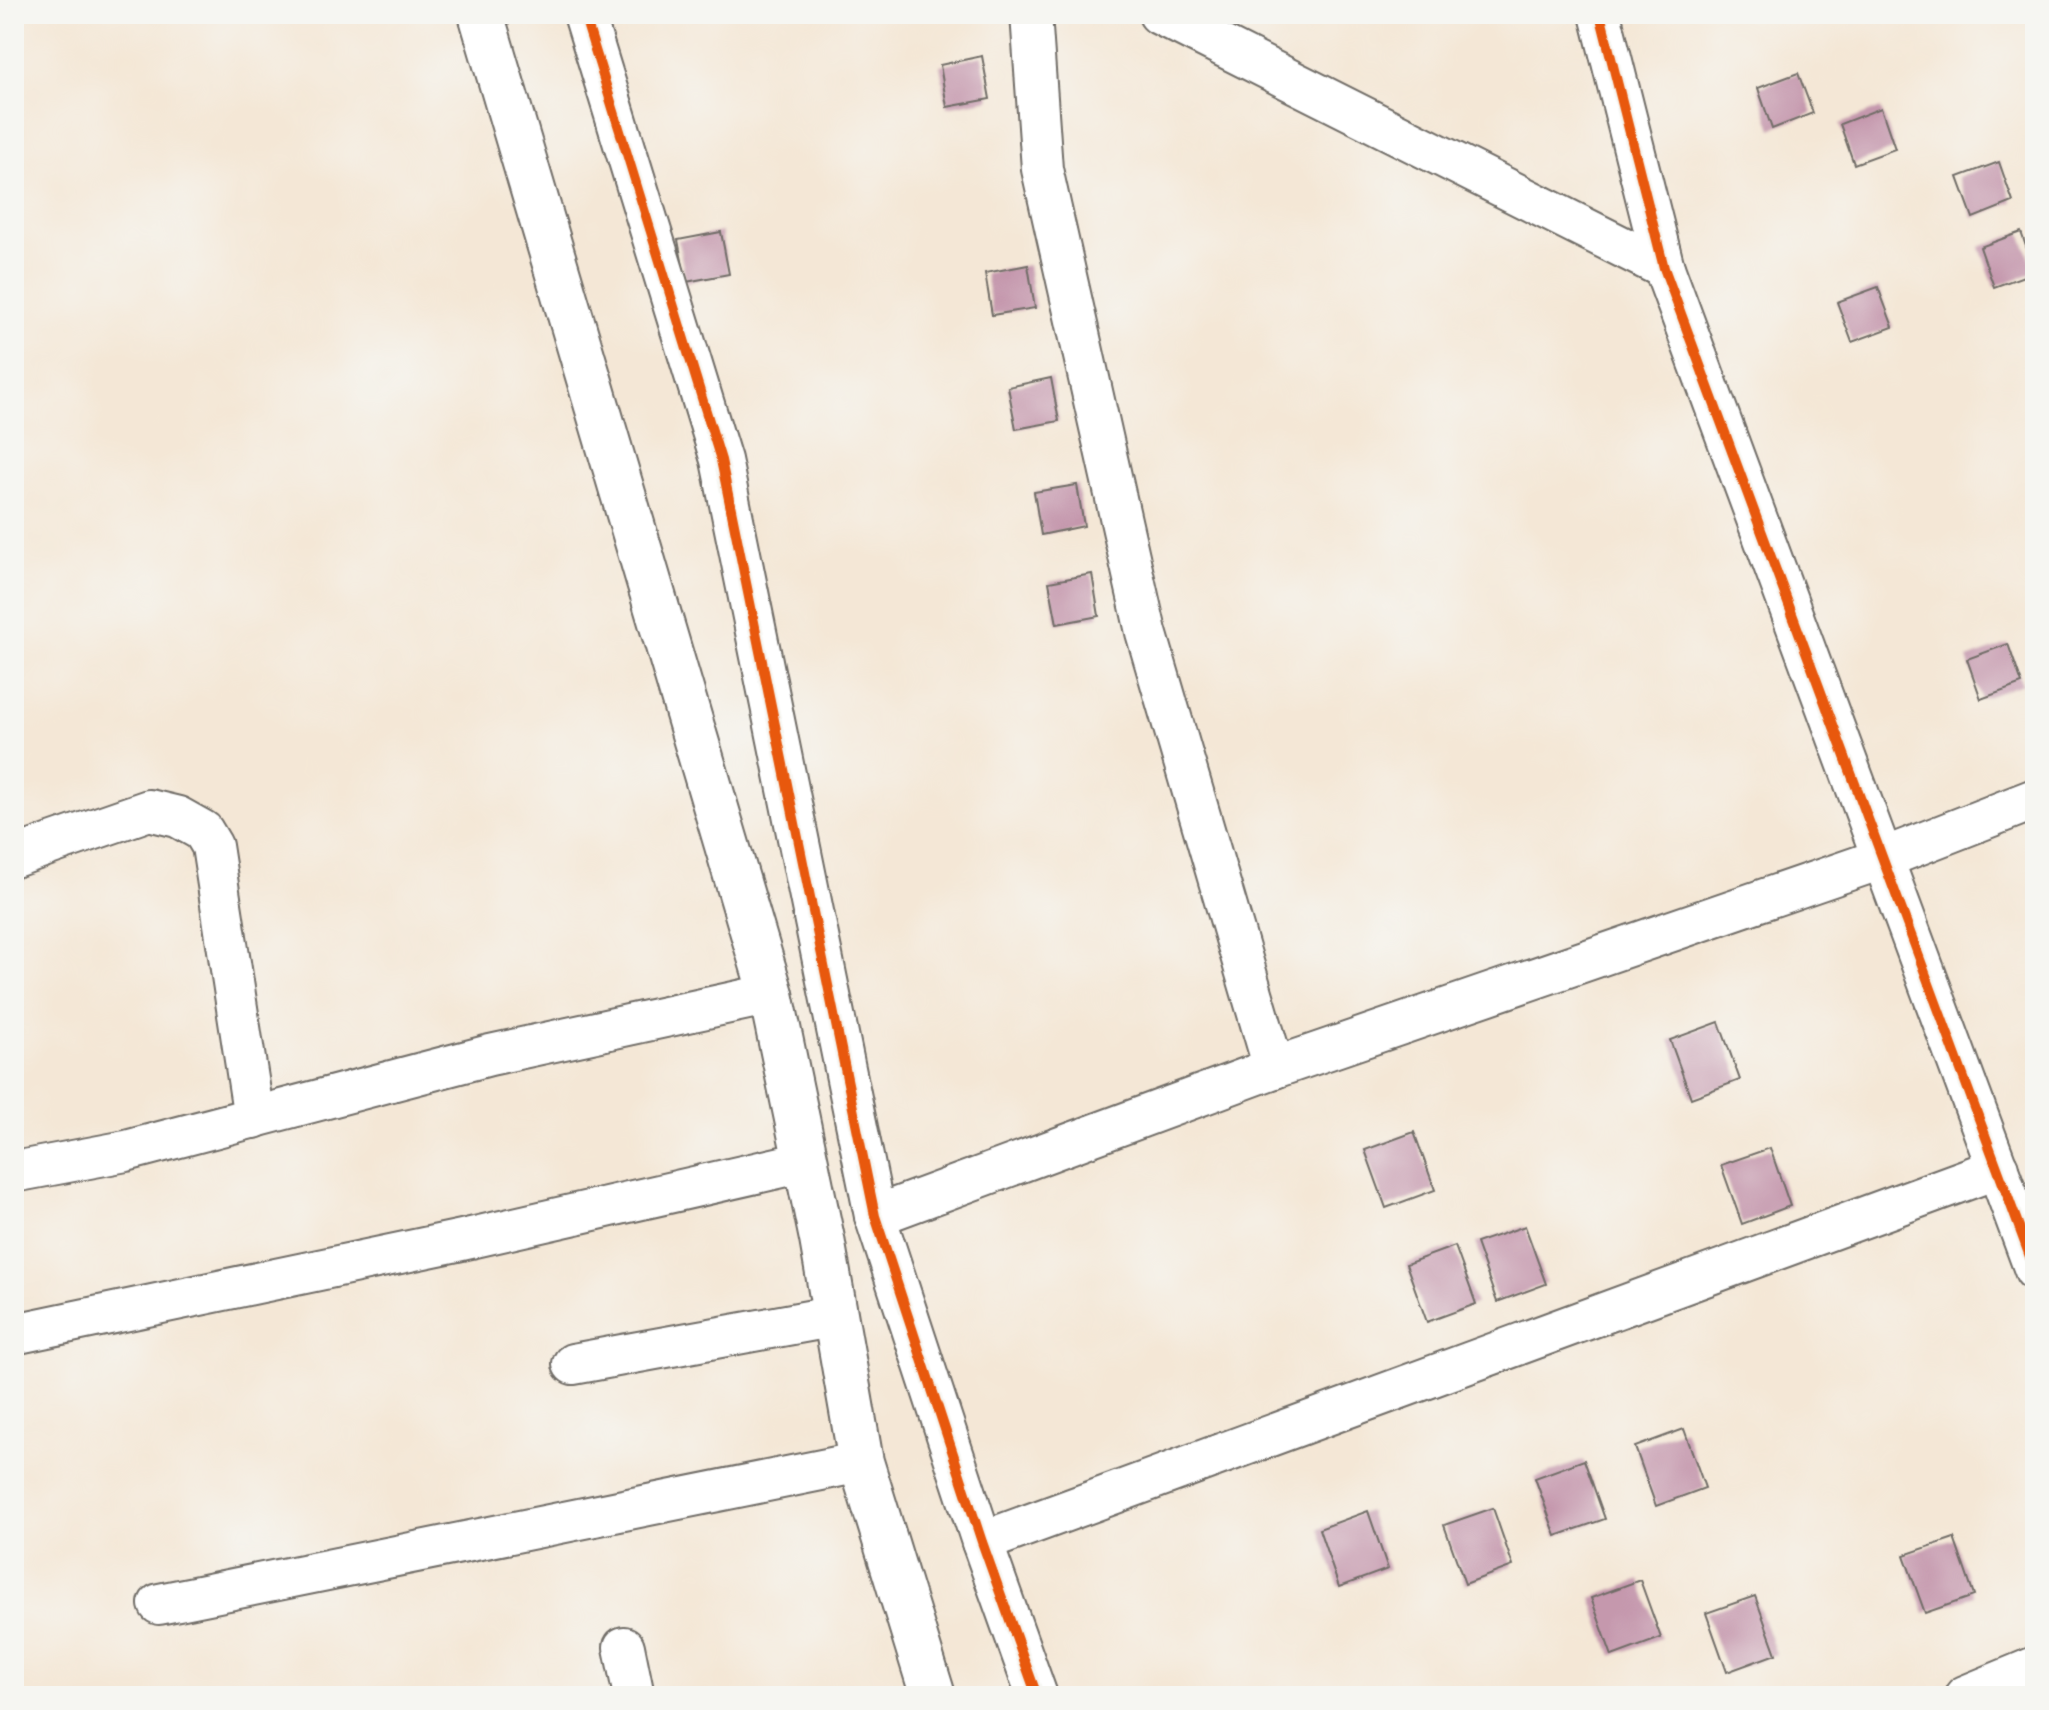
<svg xmlns="http://www.w3.org/2000/svg" width="2049" height="1710" font-family="'Playpen Sans',sans-serif">
<style>
.building{fill:#c598ad}
.lines{fill:none;stroke-linecap:round;stroke-linejoin:round}
.street-casing{stroke:#716d67;stroke-width:44}
.secondary-casing{stroke:#716d67;stroke-width:48}
.street{stroke:#fff;stroke-width:40}
.secondary{stroke:#fff;stroke-width:44}
.cycleway-casing{stroke:#f6f6f2;stroke-width:15}
.cycleway{stroke:#e8590c;stroke-width:10}
</style>
<rect width="100%" height="100%" fill="#f6f6f2"/>
<filter id="ink" filterUnits="userSpaceOnUse"><feTurbulence type="fractalNoise" baseFrequency=".0125" numOctaves="2"/><feDisplacementMap in="SourceGraphic" scale="16" xChannelSelector="R" yChannelSelector="G"/><feConvolveMatrix kernelMatrix="1 2 1 2 8 2 1 2 1" color-interpolation-filters="sRGB"/></filter>
<filter id="wash" filterUnits="userSpaceOnUse"><feTurbulence type="fractalNoise" baseFrequency=".006" numOctaves="4" result="noise"/><feDisplacementMap in="SourceGraphic" scale="32" xChannelSelector="R" yChannelSelector="G"/><feGaussianBlur stdDeviation="1.8" result="paint"/><feColorMatrix in="noise" values="0 0 0 0 0 0 0 0 0 0 0 0 0 0 0 0 0 1.4 0 .05"/><feComposite in="paint" operator="in"/></filter>
<g filter="url(#wash)">
<rect width="100%" height="100%" fill="#f4e7d6"/>
<g id="blocks">
<g class="building">
<polygon points="982,56 990,99 947,107 940,65"/>
<polygon points="1798,73 1813,113 1772,129 1758,88"/>
<polygon points="1881,108 1895,149 1854,164 1840,124"/>
<polygon points="1999,162 2013,202 1973,218 1958,177"/>
<polygon points="721,232 729,274 686,282 678,240"/>
<polygon points="2021,232 2035,272 1994,287 1980,247"/>
<polygon points="1028,265 1035,308 992,315 985,273"/>
<polygon points="1878,287 1893,327 1852,342 1837,302"/>
<polygon points="1051,378 1059,421 1016,429 1008,387"/>
<polygon points="1077,485 1084,526 1041,535 1034,492"/>
<polygon points="1092,574 1099,616 1057,624 1049,582"/>
<polygon points="2008,644 2022,684 1981,699 1967,659"/>
<polygon points="1719,1022 1740,1080 1691,1098 1670,1040"/>
<polygon points="1414,1132 1435,1190 1386,1208 1365,1150"/>
<polygon points="1770,1148 1790,1206 1742,1224 1721,1165"/>
<polygon points="1525,1226 1546,1284 1497,1302 1476,1243"/>
<polygon points="1455,1246 1476,1304 1427,1322 1406,1264"/>
<polygon points="1684,1429 1705,1488 1656,1506 1635,1447"/>
<polygon points="1584,1460 1605,1519 1556,1536 1535,1478"/>
<polygon points="1493,1508 1513,1566 1465,1584 1444,1525"/>
<polygon points="1368,1511 1388,1569 1339,1587 1319,1529"/>
<polygon points="1954,1538 1974,1596 1925,1613 1904,1555"/>
<polygon points="1640,1580 1661,1638 1612,1656 1591,1598"/>
<polygon points="1755,1596 1776,1654 1727,1672 1706,1613"/>
</g>
</g>
</g>
<g filter="url(#ink)">
<use href="#blocks" fill-opacity="0" stroke="#716d67" stroke-width="2"/>
<g class="lines">
<g class="street-casing">
<g id="street">
<polyline points="584,14 721,460 875,1216 982,1542 1037,1696"/>
<polyline points="1031,14 1042,169 1146,632 1274,1068"/>
<polyline points="1159,14 1664,268"/>
<polyline points="1600,14 1664,268 2035,1270"/>
<polyline points="14,857 149,810 178,817 203,831 212,846 254,1118"/>
<polyline points="14,1172 126,1151 490,1055 771,994"/>
<polyline points="875,1216 1274,1068 1884,858 2035,799"/>
<polyline points="14,1334 462,1240 804,1162"/>
<polyline points="573,1364 836,1316"/>
<polyline points="982,1542 1998,1168"/>
<polyline points="159,1604 861,1462"/>
<polyline points="624,1647 634,1696"/>
<polyline points="1965,1696 2035,1667"/>
</g>
</g>
<g class="secondary-casing">
<polyline id="secondary" points="481,14 771,994 822,1239 861,1462 933,1696"/>
</g>
<use href="#street" class="street"/>
<use href="#secondary" class="secondary"/>
<g class="cycleway-casing">
<g id="cycleway">
<polyline points="584,14 721,460 875,1216 982,1542 1037,1696"/>
<polyline points="1600,14 1664,268 2035,1270"/>
</g>
</g>
<use href="#cycleway" class="cycleway"/>
</g>
</g>
<rect width="2049" height="1710" fill="none" stroke="#f6f6f2" stroke-width="48"/>
</svg>
